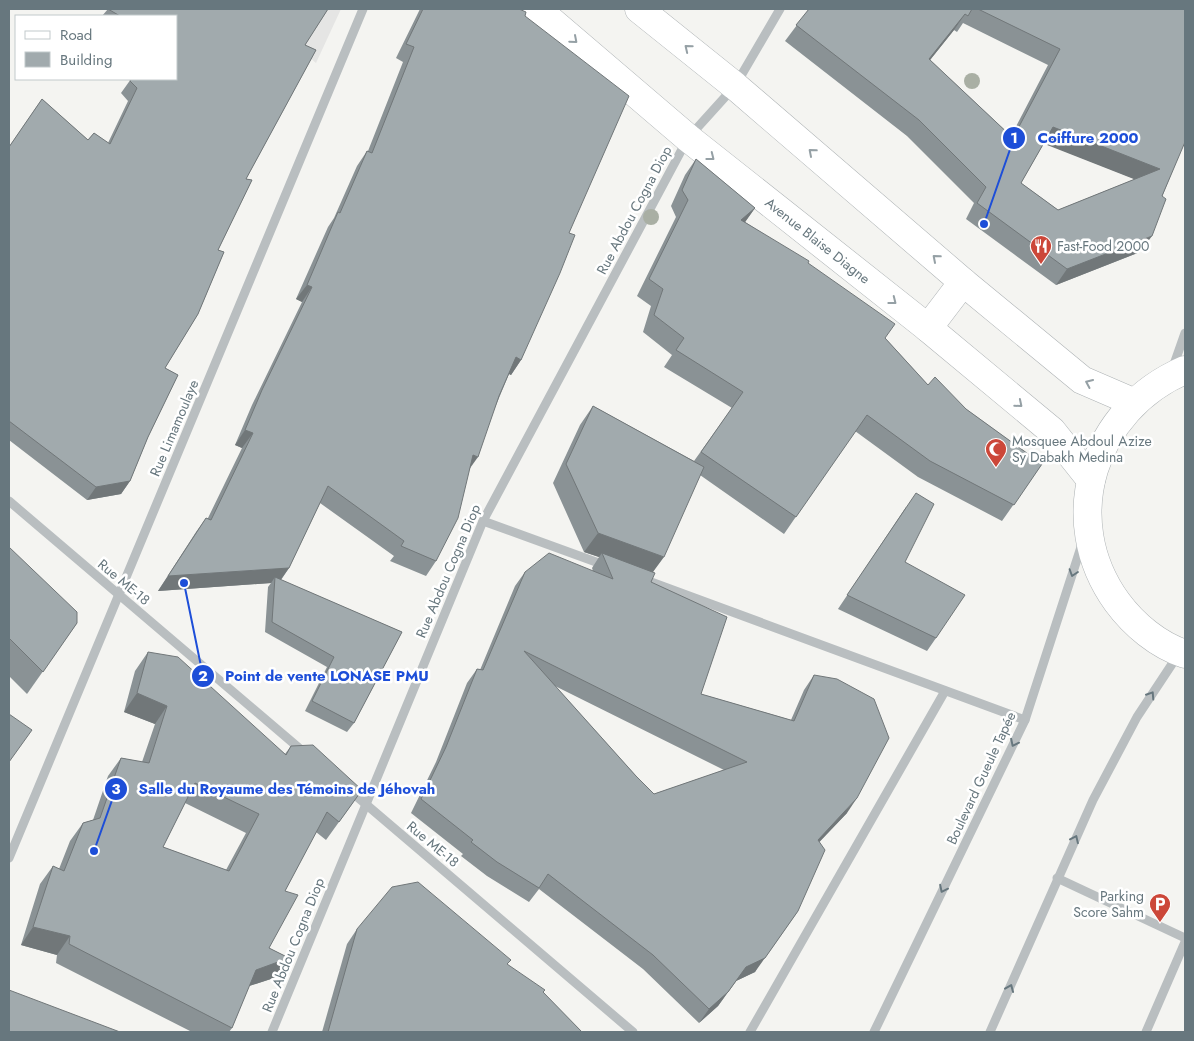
<svg xmlns="http://www.w3.org/2000/svg" width="1194" height="1041" font-family="Jost,sans-serif">
<style>
.built{fill:#e5e5e4}
.lines{fill:none;stroke-linecap:round;stroke-linejoin:round}
.major-casing{stroke:#adb2b4;stroke-width:29}
.minor{stroke:#b9bec0;stroke-width:9}
.major{stroke:#fff;stroke-width:28}
.tree{fill:#a9afa4}
.wall{fill:#8a9295;fill-rule:evenodd}
.shaded-wall{fill:#717779}
.building{fill:#a1aaad;stroke:#717779;fill-rule:evenodd}
.oneway{stroke:#95a0a5}
.oneway2{stroke:#67777e}
.labels{text-anchor:middle;stroke-width:5;stroke-linejoin:round;paint-order:stroke}
.street-label{font-size:14px;fill:#67777e;stroke:#fff}
.poi-label{font-size:14px;fill:#67777e;stroke:#fff;text-anchor:start}
.leader{fill:none;stroke:#1d4ed8;stroke-width:2}
.callout-dot{fill:#1d4ed8;stroke:#fff;stroke-width:2}
.mark-label{font-size:15px;text-anchor:middle;font-weight:bold;fill:#fff}
.callout-label{font-size:15px;text-anchor:middle;font-weight:bold;fill:#1d4ed8;stroke:#fff;stroke-width:5;stroke-linejoin:round;paint-order:stroke}
</style>
<rect width="100%" height="100%" fill="#f4f4f1"/>
<polygon class="built" points="253,9 341,9 316,63"/>
<g class="lines">
<g class="major-casing">
<g id="major">
<path id="s1" d="M537,9L688,138L928,328L1052,431L1091,480"/>
<polyline points="639,9 735,86 963,282 1082,380 1133,402"/>
<polyline points="928,328 963,282"/>
<path d="M1185,370C1093,409 1057,519 1117,602C1134,625 1158,645 1185,654"/>
</g>
</g>
<g class="minor">
<polyline points="1172,370 1185,333"/>
<polyline points="9,501 306,754"/>
<polyline points="483,521 607,566"/>
<polyline points="643,579 1025,720"/>
<polyline points="348,789 633,1032"/>
<polyline points="9,858 363,9"/>
<polyline points="1057,878 1185,938"/>
<polyline points="272,1032 483,521 688,138 735,86 780,9"/>
<polyline points="750,1032 945,691"/>
<polyline points="874,1032 1025,720 1083,541"/>
<polyline points="990,1032 1093,800 1137,717 1178,655"/>
<polyline points="1146,1032 1185,942"/>
</g>
<use href="#major" class="major"/>
</g>
<g class="tree">
<circle cx="972" cy="81" r="8"/>
<circle cx="651" cy="217" r="8"/>
</g>
<g class="wall">
<polygon points="108,9 328,9 305,45 316,50 246,179 252,180 218,250 224,252 198,314 165,368 178,375 148,437 130,481 121,494 87,500 9,440 9,147 42,99 88,140 94,133 108,143 128,101 121,93 131,79 176,79 176,16 102,16"/>
<polygon points="420,9 519,9 525,16 569,233 521,360 511,375 509,374 469,470 436,561 426,576 390,561 394,556 320,503 289,568 281,580 402,632 354,723 347,732 305,711 327,667 265,632 268,587 271,583 158,591 196,532 206,518 208,518 242,448 235,445 252,405 302,302 296,299 328,227 334,218 357,166 367,151 368,151 403,62 396,58"/>
<path d="M809,9H1185L1180,152L1140,252L1056,285L966,219L974,203L907,136L785,41ZM963,23L1048,65L1011,136L930,60L954,30L957,32ZM1044,143L1135,179L1058,210L1021,183Z"/>
<path d="M696,159L755,208L745,222L808,263L885,338L928,385L966,409L1042,464L1002,521L918,477L855,431L784,534L700,475L653,572L651,582L701,694L791,720L804,690L814,675L847,813L819,842L755,972L736,981L718,1006L699,1023L643,969L539,889L529,902L487,876L461,856L463,854L411,813L436,762L467,683L477,669L480,670L515,586L525,572L593,571L592,568L599,557L584,552L553,483L580,425L593,406L694,461L732,408L664,367L672,355L643,332L651,306L637,296L676,217L671,206L685,175ZM555,686L724,770L654,794L636,776Z"/>
<polygon points="906,507 905,562 936,638 927,651 838,609"/>
<polygon points="9,547 77,623 27,694 9,676"/>
<path d="M148,652L285,754L291,746L362,790L326,840L316,832L285,891L269,948L289,958L277,977L249,986L232,1028L229,1032H192L56,963L57,955L21,945L40,884L53,866L59,869L70,841L83,823L93,820L108,776L121,758L142,762L155,724L124,712L135,671ZM185,803L246,833L226,870L163,847Z"/>
<polygon points="357,929 508,965 543,993 582,1032 322,1032 347,944"/>
</g>
<g class="shaded-wall">
<polygon points="965,14 954,30 918,75 929,59"/>
<polygon points="1053,127 1160,169 1149,185 1042,143"/>
<polygon points="755,208 743,225 741,220"/>
<polygon points="1152,236 1140,252 1056,285 1067,269"/>
<polygon points="307,285 312,287 302,302 296,299"/>
<polygon points="516,357 521,360 511,375 505,372"/>
<polygon points="245,430 253,433 242,448 235,445"/>
<polygon points="473,455 478,457 468,471"/>
<polygon points="130,481 121,494 87,500 96,487"/>
<polygon points="598,533 664,557 650,576 602,553 599,557 584,552"/>
<polygon points="289,568 279,582 275,577 271,583 158,591 168,576"/>
<polygon points="137,693 167,706 155,724 124,712"/>
<polygon points="857,798 847,813 808,854 818,840"/>
<polygon points="798,911 755,972 736,981 718,1006 699,1023 709,1009 746,967"/>
<polygon points="33,927 70,936 57,955 21,945"/>
<polygon points="289,958 277,977 243,988 256,970"/>
</g>
<g class="building">
<polygon points="108,9 328,9 305,45 316,50 246,179 252,180 218,250 224,252 198,314 165,368 178,375 148,437 130,481 96,487 9,421 9,147 42,99 88,140 94,133 110,144 137,88 130,81 131,79 176,79 176,16 120,16"/>
<polygon points="423,9 519,9 526,12 525,16 629,96 569,233 575,235 560,273 521,360 516,357 499,396 478,457 473,455 458,518 436,561 401,546 404,541 328,486 289,568 168,576 206,518 211,520 253,433 245,430 262,390 312,287 307,285 338,212 340,213 367,151 372,153 414,47 406,44"/>
<path d="M809,9H972L968,16L965,14L929,59L1013,138L1060,49L978,9H1185V142L1162,196L1166,199L1152,236L1067,269L977,203L986,187L919,120L796,25ZM1053,127L1160,169L1058,210L1021,183Z"/>
<polygon points="696,159 755,208 741,220 809,261 808,263 895,324 885,338 928,385 935,377 966,409 1042,464 1014,505 930,461 867,415 796,517 701,452 743,392 676,350 684,338 654,315 663,289 649,279 688,200 682,190"/>
<polygon points="593,406 704,467 664,557 598,533 566,464"/>
<polygon points="916,493 934,504 905,562 965,595 936,638 847,595"/>
<polygon points="9,547 77,612 77,623 43,672 9,638"/>
<path d="M549,553L613,579L602,553L655,573L651,582L727,617L701,694L794,721L814,675L837,679L874,699L889,738L857,798L818,840L825,850L798,911L765,958L746,967L728,992L709,1009L653,955L548,874L539,888L497,862L471,842L473,840L421,799L446,747L477,669L483,670L525,572ZM524,651L747,762L654,794L636,776Z"/>
<polygon points="275,577 402,632 354,723 312,701 334,657 272,622"/>
<path d="M148,652L178,657L286,755L291,746L313,745L362,790L339,822L327,812L285,891L298,895L269,948L289,958L256,970L232,1028L69,944L70,936L33,927L53,866L64,871L83,823L100,818L121,758L149,763L167,706L137,693ZM195,783L259,814L229,871L163,847Z"/>
<polygon points="9,714 32,730 9,762"/>
<polygon points="418,882 511,960 507,964 545,990 543,992 582,1032 328,1032 357,929 392,887"/>
<polygon points="9,990 120,1032 9,1032"/>
</g>
<defs><path id="oneway-chevron" d="M-2-3.5L2.5 0L-2 3.5" fill="none" stroke-width="1.6" stroke-linecap="round" stroke-linejoin="round" transform="scale(1.25)"/></defs>
<g class="oneway">
<use href="#oneway-chevron" transform="translate(574 40) rotate(41)"/>
<use href="#oneway-chevron" transform="translate(688 48) rotate(-141)"/>
<use href="#oneway-chevron" transform="translate(812 152) rotate(-139)"/>
<use href="#oneway-chevron" transform="translate(711 157) rotate(38)"/>
<use href="#oneway-chevron" transform="translate(936 258) rotate(-139)"/>
<use href="#oneway-chevron" transform="translate(893 301) rotate(38)"/>
<use href="#oneway-chevron" transform="translate(1089 383) rotate(-156)"/>
<use href="#oneway-chevron" transform="translate(1019 404) rotate(40)"/>
</g>
<g class="oneway2">
<use href="#oneway-chevron" transform="translate(1073 573) rotate(108)"/>
<use href="#oneway-chevron" transform="translate(1151 695) rotate(-57)"/>
<use href="#oneway-chevron" transform="translate(1014 743) rotate(116)"/>
<use href="#oneway-chevron" transform="translate(1075 839) rotate(-65)"/>
<use href="#oneway-chevron" transform="translate(943 889) rotate(116)"/>
<use href="#oneway-chevron" transform="translate(1010 988) rotate(-67)"/>
</g>
<defs>
<g id="restaurant-pin" transform="scale(1.125)"><path d="M0 17L-7.5 6A9.5 9.5 0 1 1 7.5 6Z" fill="#cc4739" stroke="#fff"/><path d="M-5-6h1v4h1v-4h1v4h1v-4h1v5L-1.5 .5V6h-2V.5L-5-1ZM5-6V6H3V1.5H1.5Q1.5-4 5-6Z" fill="#fff"/></g>
<g id="mosque-pin" transform="scale(1.125)"><path d="M0 17L-7.5 6A9.5 9.5 0 1 1 7.5 6Z" fill="#cc4739" stroke="#fff"/><path d="M3.5-4.9A6 6 0 1 0 3.5 4.9A5 5 0 1 1 3.5-4.9Z" fill="#fff"/></g>
<g id="parking-pin" transform="scale(1.125)"><path d="M0 17L-7.5 6A9.5 9.5 0 1 1 7.5 6Z" fill="#cc4739" stroke="#fff"/><path d="M-3.5-5.5H1a3.5 3.5 0 0 1 0 7H-1V5.5H-3.5ZM-1-3.4V-.6H.8a1.4 1.4 0 0 0 0-2.8Z" fill="#fff"/></g>
</defs>
<g fill-rule="evenodd">
<use href="#restaurant-pin" x="1041" y="246"/>
<use href="#mosque-pin" x="996" y="449"/>
<use href="#parking-pin" x="1160" y="904"/>
</g>
<g class="labels">
<g class="street-label">
<text transform="translate(634 210) rotate(-62)" y="5">Rue Abdou Cogna Diop</text>
<text dy="5" stroke="none"><textPath href="#s1" startOffset="364">Avenue Blaise Diagne</textPath></text>
<text transform="translate(174 428) rotate(-67)" y="5">Rue Limamoulaye</text>
<text transform="translate(448 571) rotate(-67)" y="5">Rue Abdou Cogna Diop</text>
<text transform="translate(124 582) rotate(40)" y="5">Rue ME-18</text>
<text transform="translate(981 778) rotate(-65)" y="5">Boulevard Gueule Tapée</text>
<text transform="translate(433 844) rotate(40)" y="5">Rue ME-18</text>
<text transform="translate(293 945) rotate(-68)" y="5">Rue Abdou Cogna Diop</text>
</g>
<g class="poi-label">
<text x="1057" y="251">Fast-Food 2000</text>
<text x="1012" y="446">Mosquee Abdoul Azize<tspan x="1012" dy="16">Sy Dabakh Medina</tspan></text>
<text x="1144" y="901" text-anchor="end">Parking<tspan x="1144" dy="16">Score Sahm</tspan></text>
</g>
</g>
<path class="leader" d="M984 224L1014 138M184 583L203 676M94 851L116 789"/>
<g class="callout-dot">
<circle cx="984" cy="224" r="5"/>
<circle cx="184" cy="583" r="5"/>
<circle cx="94" cy="851" r="5"/>
<circle cx="1014" cy="138" r="12"/>
<circle cx="203" cy="676" r="12"/>
<circle cx="116" cy="789" r="12"/>
</g>
<g class="mark-label">
<text x="1014" y="143">1</text>
<text x="203" y="681">2</text>
<text x="116" y="794">3</text>
</g>
<g class="callout-label">
<text x="1088" y="143">Coiffure 2000</text>
<text x="327" y="681">Point de vente LONASE PMU</text>
<text x="287" y="794">Salle du Royaume des Témoins de Jéhovah</text>
</g>
<rect width="1194" height="1041" fill="none" stroke="#67777e" stroke-width="20"/>
<rect x="15" y="15" width="162" height="65" fill="#ffffff" stroke="#c2c9cb"/>
<rect x="25" y="31" width="25" height="8" fill="#ffffff" stroke="#c2c9cb"/>
<text x="60" y="40" font-size="15" fill="#67777e">Road</text>
<rect x="25" y="52" width="25" height="15" fill="#a1aaad" stroke="#c2c9cb"/>
<text x="60" y="65" font-size="15" fill="#67777e">Building</text>
</svg>
